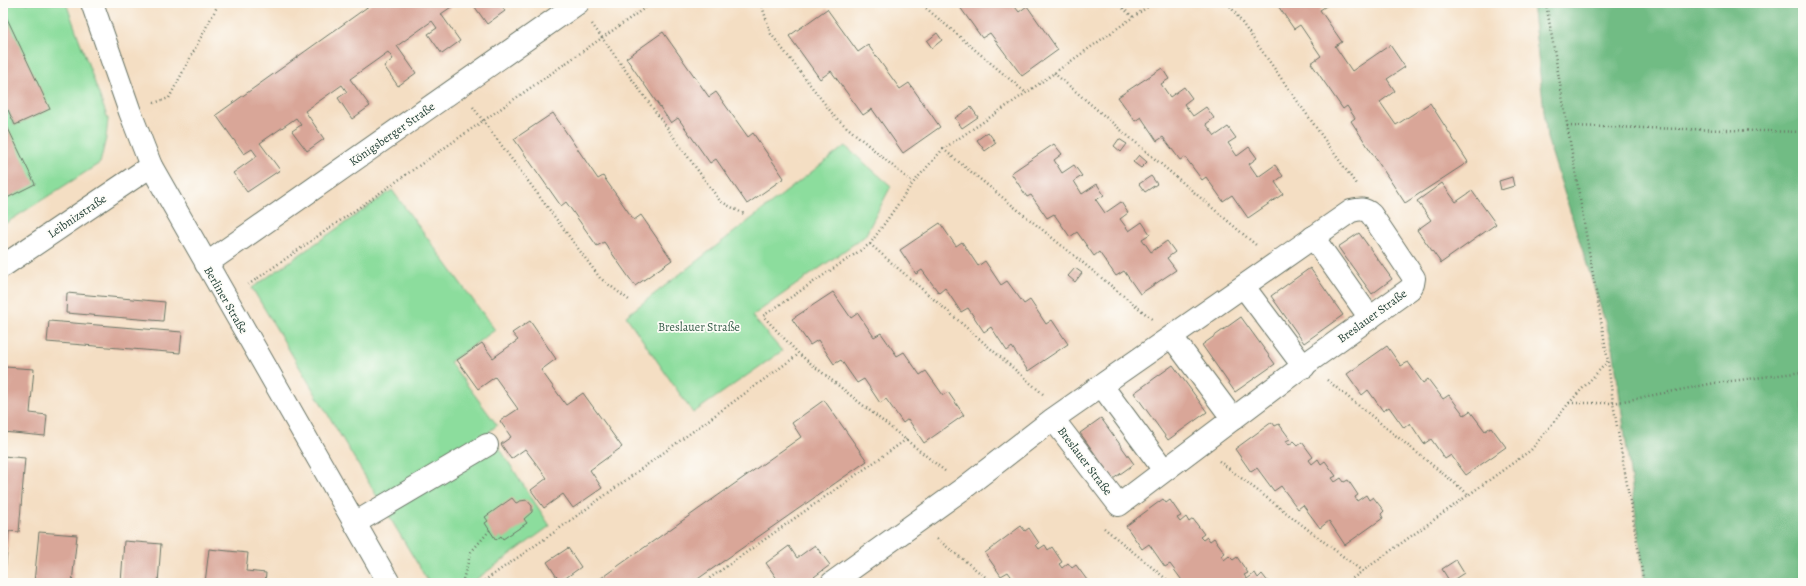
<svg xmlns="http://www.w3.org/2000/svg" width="1806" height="586" font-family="Alegreya,serif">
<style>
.green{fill:#8cdd9d;stroke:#568d68}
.forest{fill:#71bc84;stroke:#487c5c}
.building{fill:#d9a698}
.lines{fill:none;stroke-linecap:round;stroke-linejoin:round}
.minor-casing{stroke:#6a7566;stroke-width:24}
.path{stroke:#6a7566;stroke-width:2.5;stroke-dasharray:1 3;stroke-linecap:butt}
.minor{stroke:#fff;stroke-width:22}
.labels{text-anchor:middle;stroke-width:3.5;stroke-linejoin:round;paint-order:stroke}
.street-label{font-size:12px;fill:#1f3d34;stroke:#fdfcf7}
.park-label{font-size:12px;fill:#355d49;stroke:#fdfcf7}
</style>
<rect width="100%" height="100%" fill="#fdfcf7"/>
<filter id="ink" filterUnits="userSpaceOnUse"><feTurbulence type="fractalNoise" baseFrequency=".025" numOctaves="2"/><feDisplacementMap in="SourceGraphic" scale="8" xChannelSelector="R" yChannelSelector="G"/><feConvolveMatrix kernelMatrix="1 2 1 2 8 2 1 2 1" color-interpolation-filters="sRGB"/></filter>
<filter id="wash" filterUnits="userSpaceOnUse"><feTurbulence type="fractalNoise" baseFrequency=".012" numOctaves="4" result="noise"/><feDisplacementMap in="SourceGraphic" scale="16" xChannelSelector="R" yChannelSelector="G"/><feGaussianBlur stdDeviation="0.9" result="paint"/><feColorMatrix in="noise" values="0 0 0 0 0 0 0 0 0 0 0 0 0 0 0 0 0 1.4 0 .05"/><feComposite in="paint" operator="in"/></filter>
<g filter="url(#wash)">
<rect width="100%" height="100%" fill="#f4dec3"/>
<g class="green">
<polygon points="3,3 66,3 108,119 106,138 100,163 3,225 3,113 8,110 15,125 49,109 3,11"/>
<polygon points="845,146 891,186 865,236 752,316 782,351 693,413 626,316"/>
<polygon points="392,190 495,330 450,362 497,425 489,432 550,526 471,583 429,583 252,288"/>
</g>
<polygon class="forest" points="1532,3 1803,3 1803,583 1645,583 1613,347 1547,138"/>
<g id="blocks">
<g class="building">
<polygon points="373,3 457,3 441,14 460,41 442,54 428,34 437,28 432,21 397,46 416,73 398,86 384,66 393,59 388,52 350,79 370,106 352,119 338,98 347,92 342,85 305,111 324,139 307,151 292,131 301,125 296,118 260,143 280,170 247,192 233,173 257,156 252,149 244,154 216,115"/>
<polygon points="472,3 499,3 505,11 487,24"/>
<polygon points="957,3 1012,3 1019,12 1027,6 1058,50 1022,76 990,33 982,38"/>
<polygon points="1276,3 1331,3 1320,10 1342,42 1335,46 1352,71 1390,45 1405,67 1387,79 1395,91 1380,102 1396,125 1430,103 1468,162 1405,203 1351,121 1355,118 1347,106 1343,109 1311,63 1321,56 1300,25 1294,29"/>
<polygon points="827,9 858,52 868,45 900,89 909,83 940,127 903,153 872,109 863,115 831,71 820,79 789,36"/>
<polygon points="3,10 50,109 15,125 8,110 3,113"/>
<polygon points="663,32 709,97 716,92 748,137 753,133 784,178 747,204 716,159 710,163 678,118 671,123 626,58"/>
<polygon points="937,33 942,40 932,48 927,41"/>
<polygon points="1162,68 1169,79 1161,84 1170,97 1184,87 1192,98 1184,104 1193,116 1206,107 1214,118 1206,124 1215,136 1228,127 1236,138 1228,143 1237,156 1249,147 1257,158 1249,164 1258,177 1275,165 1283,176 1275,182 1283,194 1248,218 1232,195 1223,201 1206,177 1202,180 1185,157 1180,160 1163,137 1157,141 1141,117 1135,121 1118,97"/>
<polygon points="971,107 978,117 962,128 955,118"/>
<polygon points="553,113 598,179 603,176 634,220 641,215 672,260 635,286 604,242 597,246 566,202 561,206 514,139"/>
<polygon points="3,118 35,184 3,200"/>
<polygon points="988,132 996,143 985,151 977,140"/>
<polygon points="1119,139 1127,144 1121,152 1114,146"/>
<polygon points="1054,144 1062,154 1054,160 1062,173 1074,165 1082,176 1074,181 1082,194 1097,184 1104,195 1096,200 1105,213 1121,202 1128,213 1120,219 1129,231 1142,222 1150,234 1142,239 1151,252 1167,241 1175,252 1167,258 1176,270 1140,294 1124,271 1116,276 1099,252 1094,256 1077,232 1070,237 1054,214 1047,218 1031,195 1027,197 1011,173"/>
<polygon points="1139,155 1147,162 1141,168 1133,162"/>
<polygon points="1151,176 1157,184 1145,192 1139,184"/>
<polygon points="1512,177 1514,186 1501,190 1499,181"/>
<polygon points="1442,183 1456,202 1472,191 1496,224 1441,263 1417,230 1431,220 1417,201"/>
<polygon points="940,223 956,246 962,242 978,266 985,261 1001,285 1007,281 1024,304 1030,300 1046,324 1052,320 1068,344 1028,371 1012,347 1007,351 991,327 984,332 968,308 961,312 945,288 939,293 922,270 916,274 900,250"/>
<polygon points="1359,233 1392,279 1372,294 1338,247"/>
<polygon points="1075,268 1082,273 1075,282 1068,276"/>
<polygon points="1310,268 1343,315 1304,343 1271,296"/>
<polygon points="833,292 851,318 858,313 874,337 881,333 897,356 904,352 920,375 926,371 943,395 948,392 964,415 924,443 908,419 903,423 886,399 880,403 864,379 857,383 841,360 834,364 818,340 810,345 792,319"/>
<polygon points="67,293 165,302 163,321 66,313"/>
<polygon points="1241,317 1275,364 1235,392 1202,345"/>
<polygon points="49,321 182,332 180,353 47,342"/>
<polygon points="530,321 556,359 541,370 566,405 583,393 622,447 590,470 602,488 573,508 563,494 544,508 531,490 547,478 525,449 511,459 501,444 511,437 500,421 518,409 495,377 478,389 457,360 482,343 493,358 518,340 512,333"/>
<polygon points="1387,346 1401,366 1408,362 1423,383 1428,379 1443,399 1449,395 1464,415 1470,411 1485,431 1491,427 1506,447 1466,475 1451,455 1445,459 1431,439 1424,444 1410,423 1404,428 1389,407 1383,411 1368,390 1362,395 1347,374"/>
<polygon points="1173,365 1207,412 1168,440 1134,393"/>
<polygon points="5,367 34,369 30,413 47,415 45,436 3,432 3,390"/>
<polygon points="824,400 867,461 692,583 594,583 801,437 792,423"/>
<polygon points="1101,418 1134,464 1113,479 1080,433"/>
<polygon points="1272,422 1275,426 1279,424 1290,439 1286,441 1289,445 1294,441 1298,445 1302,442 1313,457 1309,460 1312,464 1318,459 1321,464 1325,461 1336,476 1332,478 1335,482 1341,478 1344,482 1348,480 1358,495 1355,497 1357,501 1366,495 1369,500 1373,497 1384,511 1381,514 1383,518 1345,545 1329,521 1320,528 1303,505 1298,509 1281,486 1274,491 1257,468 1251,472 1235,449"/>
<polygon points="3,456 25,458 19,532 9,531 4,583 3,583"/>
<polygon points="512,498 516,503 520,501 527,500 532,506 532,512 524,519 527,523 503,539 501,536 496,540 485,523 488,521 485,517"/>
<polygon points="1163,499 1166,503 1170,500 1181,516 1177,518 1180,522 1186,517 1189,522 1193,519 1204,534 1200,537 1203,540 1207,537 1210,541 1214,538 1225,553 1221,556 1224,560 1229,556 1233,560 1237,557 1248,573 1244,575 1247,579 1255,573 1258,578 1262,574 1269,583 1184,583 1170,564 1165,567 1149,544 1142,549 1126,526"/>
<polygon points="1021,526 1025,531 1029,528 1039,543 1036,545 1039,549 1045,545 1048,550 1052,547 1062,562 1059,564 1062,568 1068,563 1072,568 1076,565 1087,580 1082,583 1016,583 1008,572 1001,576 985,553"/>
<polygon points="39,532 77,535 72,583 34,583"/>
<polygon points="124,541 161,544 158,583 121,583"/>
<polygon points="815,545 830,565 806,583 780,583 766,563 789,546 797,558"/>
<polygon points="568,548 581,567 560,582 547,562"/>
<polygon points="209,549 248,553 246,571 266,573 265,583 205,583"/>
<polygon points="1456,560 1464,573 1450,582 1442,569"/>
</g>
</g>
</g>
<g filter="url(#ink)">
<use href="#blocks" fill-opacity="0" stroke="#6a7566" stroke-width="1"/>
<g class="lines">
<g class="minor-casing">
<g id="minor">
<polyline points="92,3 130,112 151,166 389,583"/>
<polyline points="1313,237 1370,318"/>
<polyline points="206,264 578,3"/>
<polyline points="3,266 151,166"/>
<polyline points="1244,287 1304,367"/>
<polyline points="1172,337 1233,419"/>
<polyline points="1102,386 1164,470"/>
<polyline points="355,523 487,445"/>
<path d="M832,583L964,488L1053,419L1063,412L1351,211C1360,209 1364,208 1371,214L1414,278L1413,284L1410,289L1307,363L1119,505L1053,419"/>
</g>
</g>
<g class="path">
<polyline points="761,3 771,34 835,117 913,183"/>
<polyline points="920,3 1026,93"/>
<polyline points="1117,3 1133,17"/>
<polyline points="1228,3 1356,184"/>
<polyline points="1546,3 1608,361 1613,403 1644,583"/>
<polyline points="592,24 720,201 744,214"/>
<polyline points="1054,73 1256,245"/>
<polyline points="154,103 169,98 219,3"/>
<polyline points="473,107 600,278 629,300"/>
<polyline points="1567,126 1803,132"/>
<polyline points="943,149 1152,319"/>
<polyline points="870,244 1043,394"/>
<polyline points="248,285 652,3"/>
<polyline points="1327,380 1468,494"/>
<polyline points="1569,403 1613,403 1715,383 1803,372"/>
<polyline points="1219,461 1362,571"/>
<polyline points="945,471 799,354 763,316 870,244 913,183 943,149 1026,93 1153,3"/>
<polyline points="1104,528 1171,583"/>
<polyline points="937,539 993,583"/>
<polyline points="462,583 471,552 490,530"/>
<polyline points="481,583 556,531 799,354"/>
<polyline points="703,583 907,439"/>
<polyline points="1346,583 1531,450 1569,403 1608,361"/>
</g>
<use href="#minor" class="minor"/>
</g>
</g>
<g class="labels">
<g class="street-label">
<text transform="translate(392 134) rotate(-35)" y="4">Königsberger Straße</text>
<text transform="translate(77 216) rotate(-34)" y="4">Leibnizstraße</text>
<text transform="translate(226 300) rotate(60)" y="4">Berliner Straße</text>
<text transform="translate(1372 316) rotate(-36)" y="4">Breslauer Straße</text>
<text transform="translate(1085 461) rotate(53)" y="4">Breslauer Straße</text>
</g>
<g class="park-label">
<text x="699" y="331">Breslauer Straße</text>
</g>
</g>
<rect width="1806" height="586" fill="none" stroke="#fdfcf7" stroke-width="16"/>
</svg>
